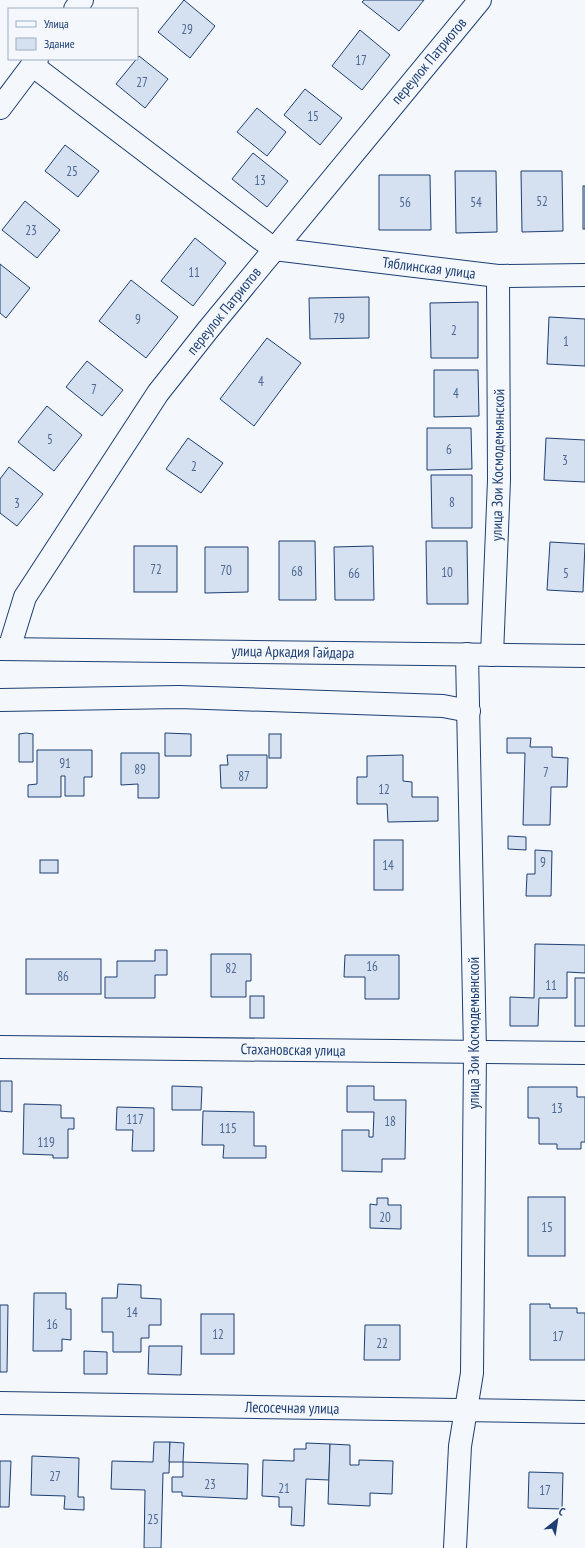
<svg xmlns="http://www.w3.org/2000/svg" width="585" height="1548" font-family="'PT Sans Narrow',sans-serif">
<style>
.building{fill:#d5e0f0;stroke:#1d3f73}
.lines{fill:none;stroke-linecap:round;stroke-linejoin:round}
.minor-casing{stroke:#1d3f73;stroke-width:24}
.major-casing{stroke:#1d3f73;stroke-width:24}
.minor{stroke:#f4f7fb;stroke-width:22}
.major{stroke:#f4f7fb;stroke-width:22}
.labels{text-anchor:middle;stroke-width:3;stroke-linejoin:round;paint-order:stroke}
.number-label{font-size:13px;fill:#4b6792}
.street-label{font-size:15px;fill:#1d3f73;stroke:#f4f7fb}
</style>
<rect width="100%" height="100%" fill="#f4f7fb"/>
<g class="building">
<polygon points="184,0 215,26 190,58 158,32"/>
<polygon points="364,0 424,0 399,31 362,2"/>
<polygon points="360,30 390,55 362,90 332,66"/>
<polygon points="139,56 168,79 145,108 116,84"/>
<polygon points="305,89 342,118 320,145 284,115"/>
<polygon points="257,108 286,132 267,156 237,132"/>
<polygon points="65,145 99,171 78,197 45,171"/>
<polygon points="253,153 288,181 267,207 232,179"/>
<polygon points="455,171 496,171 497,232 456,233"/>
<polygon points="521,171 562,171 563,231 522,232"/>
<polygon points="379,175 430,175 431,230 379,230"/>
<rect x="583" y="186" width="2" height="43"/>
<polygon points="25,201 60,230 37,258 2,230"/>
<polygon points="195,238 226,263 193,306 161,281"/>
<polygon points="0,264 30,288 6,318 0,313"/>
<polygon points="131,280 178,317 146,358 99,321"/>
<polygon points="369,297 369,338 310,339 309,298"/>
<polygon points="478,302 478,358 431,358 430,303"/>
<polygon points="549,317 585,319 585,366 547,364"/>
<polygon points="267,338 301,363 254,426 220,399"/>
<polygon points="87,361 123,390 102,416 66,387"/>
<polygon points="434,370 478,370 479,416 434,417"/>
<polygon points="47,406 82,435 54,471 18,442"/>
<polygon points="427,428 471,428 472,469 427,470"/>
<polygon points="188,438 223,463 201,493 166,469"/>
<polygon points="546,438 585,440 585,482 544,480"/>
<polygon points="9,467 43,494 17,526 0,513 0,479"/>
<polygon points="431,475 472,475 472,528 432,528"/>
<polygon points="279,541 315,541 316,600 279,600"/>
<polygon points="426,541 467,541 468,604 427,604"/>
<polygon points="550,542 585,544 583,592 547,590"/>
<rect x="134" y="546" width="43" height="46"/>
<polygon points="373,546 374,600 335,600 334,547"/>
<polygon points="205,547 248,547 248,592 205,593"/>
<polygon points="26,733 33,734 33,762 19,762 19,734"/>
<polygon points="165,733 191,734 191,756 165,756"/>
<rect x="269" y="734" width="12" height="24"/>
<polygon points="507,738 531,738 530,747 552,747 552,757 568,758 567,787 551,787 550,825 523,825 525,753 507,753"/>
<polygon points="37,750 92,750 92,777 84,777 84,796 65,796 65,776 61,776 61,797 28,797 28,785 37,784"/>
<polygon points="121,753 159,753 159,798 138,798 138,784 121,785"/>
<polygon points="227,755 267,755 267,788 221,788 220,765 228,765"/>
<polygon points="403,755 403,781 412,782 412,797 438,797 438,821 388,822 387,804 357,804 357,777 367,777 367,756"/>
<polygon points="508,836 526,837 526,850 508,849"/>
<rect x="374" y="840" width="29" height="50"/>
<polygon points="535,850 552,851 551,896 526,896 527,874 535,874"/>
<rect x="40" y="860" width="18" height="13"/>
<polygon points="535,944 585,945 585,973 567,972 567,998 539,998 538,1026 510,1026 510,997 534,998"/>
<polygon points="155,950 167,950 167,975 155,975 155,998 105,998 105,977 117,977 117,961 155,961"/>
<polygon points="211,954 251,954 251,981 246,981 246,997 211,997"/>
<polygon points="345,955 399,955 399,999 365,999 365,977 344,977"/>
<rect x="26" y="959" width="75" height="35"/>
<rect x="575" y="978" width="10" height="48"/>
<rect x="250" y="996" width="14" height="22"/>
<polygon points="0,1081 12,1081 12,1112 0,1111"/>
<polygon points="172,1086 202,1087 201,1110 172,1110"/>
<polygon points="347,1086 374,1086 374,1100 406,1100 405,1159 382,1159 382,1172 342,1171 342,1130 369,1130 369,1137 373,1137 374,1112 347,1112"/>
<polygon points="528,1087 577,1087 577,1097 585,1097 585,1142 581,1142 581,1149 557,1149 557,1144 539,1144 539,1118 528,1118"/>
<polygon points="24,1104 61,1105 61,1118 74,1118 74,1129 68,1129 68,1158 53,1158 53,1155 23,1154"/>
<polygon points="117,1107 154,1108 154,1151 132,1151 133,1130 116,1130"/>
<polygon points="203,1111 254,1112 254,1146 266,1146 266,1158 223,1158 224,1145 202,1145"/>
<rect x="528" y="1197" width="37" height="59"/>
<polygon points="377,1198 388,1198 388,1205 401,1205 401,1229 370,1228 370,1204 377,1205"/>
<polygon points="118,1284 141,1285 141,1298 161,1299 161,1325 149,1325 149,1338 141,1338 141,1352 113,1352 113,1332 102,1332 102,1298 117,1298"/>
<polygon points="34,1293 66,1293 66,1309 71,1309 71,1340 62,1339 62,1351 33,1351"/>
<polygon points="530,1304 550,1304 550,1308 577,1308 577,1313 585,1313 585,1360 530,1360"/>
<polygon points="0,1305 8,1305 7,1372 0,1372"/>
<rect x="201" y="1314" width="33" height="40"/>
<polygon points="365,1325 400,1325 400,1360 364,1360"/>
<polygon points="149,1346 182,1346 181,1375 148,1374"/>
<polygon points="84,1351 107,1352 107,1374 84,1374"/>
<polygon points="154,1442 170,1442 169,1473 163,1473 161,1548 144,1548 145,1490 111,1489 112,1461 153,1462"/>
<polygon points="170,1442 184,1443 183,1462 169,1462"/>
<polygon points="306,1443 330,1444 329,1480 306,1479 304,1526 291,1525 292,1507 279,1507 279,1497 262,1496 263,1460 294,1461 294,1449 306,1449"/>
<polygon points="330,1444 350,1445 350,1465 359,1465 359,1460 393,1461 392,1494 370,1493 370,1506 328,1504"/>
<polygon points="32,1456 79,1458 78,1497 84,1497 84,1510 64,1509 65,1496 31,1495"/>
<polygon points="0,1461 11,1461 9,1507 0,1507"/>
<polygon points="183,1462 248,1464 247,1499 182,1496 182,1492 172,1492 172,1477 183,1477"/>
<polygon points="529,1472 563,1473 562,1509 528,1508"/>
</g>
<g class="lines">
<g class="minor-casing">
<g id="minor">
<polyline points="32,65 274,249 498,276 585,275"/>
<polyline points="9,649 25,597 158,393 207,331 480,0"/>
<polyline points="492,655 499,480 498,276"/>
<polyline points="0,700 179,697 443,706 469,711"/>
<polyline points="0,1047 585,1053"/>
<polyline points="0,1403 585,1412"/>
<polyline points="455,1548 460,1446 472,1373 475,1052 467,654"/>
</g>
</g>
<g class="major-casing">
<g id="major">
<polyline points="75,9 82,0"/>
<polyline points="0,108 37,59"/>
<polyline points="0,649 585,656"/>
</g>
</g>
<use href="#minor" class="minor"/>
<use href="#major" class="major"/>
</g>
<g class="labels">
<g class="number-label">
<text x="187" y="34">29</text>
<text x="361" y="65">17</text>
<text x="142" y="87">27</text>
<text x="313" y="121">15</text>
<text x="72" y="176">25</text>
<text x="260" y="185">13</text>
<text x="542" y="206">52</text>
<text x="405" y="207">56</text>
<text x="476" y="207">54</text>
<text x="31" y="235">23</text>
<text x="194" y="277">11</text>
<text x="339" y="323">79</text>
<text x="138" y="324">9</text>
<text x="454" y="335">2</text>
<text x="566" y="346">1</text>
<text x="261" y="386">4</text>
<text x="94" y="394">7</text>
<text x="456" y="398">4</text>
<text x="50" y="444">5</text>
<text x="449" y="454">6</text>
<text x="565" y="465">3</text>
<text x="194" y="471">2</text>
<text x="452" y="507">8</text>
<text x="17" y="508">3</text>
<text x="156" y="574">72</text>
<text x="226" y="575">70</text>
<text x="297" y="576">68</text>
<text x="447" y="577">10</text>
<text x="354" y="578">66</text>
<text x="566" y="578">5</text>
<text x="65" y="768">91</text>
<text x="140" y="774">89</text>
<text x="546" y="777">7</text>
<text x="244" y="781">87</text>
<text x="384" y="794">12</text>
<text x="543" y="867">9</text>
<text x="388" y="870">14</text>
<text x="372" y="971">16</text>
<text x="231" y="973">82</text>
<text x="63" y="981">86</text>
<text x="551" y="990">11</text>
<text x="557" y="1113">13</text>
<text x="135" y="1124">117</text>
<text x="390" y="1126">18</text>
<text x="228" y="1133">115</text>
<text x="46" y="1147">119</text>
<text x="385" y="1222">20</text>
<text x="547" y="1232">15</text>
<text x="132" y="1317">14</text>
<text x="52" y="1329">16</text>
<text x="218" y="1339">12</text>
<text x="558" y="1341">17</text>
<text x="382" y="1348">22</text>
<text x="55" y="1481">27</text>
<text x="210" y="1489">23</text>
<text x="284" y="1493">21</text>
<text x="545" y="1495">17</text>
<text x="153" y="1524">25</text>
</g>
<g class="street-label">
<text transform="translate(429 61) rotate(-50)" y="5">переулок Патриотов</text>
<text transform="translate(429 268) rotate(7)" y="5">Тяблинская улица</text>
<text transform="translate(224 311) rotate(-51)" y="5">переулок Патриотов</text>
<text transform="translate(498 465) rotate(-89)" y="5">улица Зои Космодемьянской</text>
<text transform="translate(293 652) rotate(1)" y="5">улица Аркадия Гайдара</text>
<text transform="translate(474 1033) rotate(-90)" y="5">улица Зои Космодемьянской</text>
<text transform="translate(293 1050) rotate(1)" y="5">Стахановская улица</text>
<text transform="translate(292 1408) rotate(1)" y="5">Лесосечная улица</text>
</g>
</g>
<rect x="8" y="8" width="130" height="52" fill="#f4f7fb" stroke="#9eadc5"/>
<rect x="16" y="21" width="20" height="6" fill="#f4f7fb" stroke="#9eadc5"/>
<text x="44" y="28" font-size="12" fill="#1d3f73">Улица</text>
<rect x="16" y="38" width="20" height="12" fill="#d5e0f0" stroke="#9eadc5"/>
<text x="44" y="48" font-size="12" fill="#1d3f73">Здание</text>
<g transform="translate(557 1520) rotate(30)" stroke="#f4f7fb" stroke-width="3" paint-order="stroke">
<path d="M0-3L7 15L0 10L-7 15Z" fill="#1d3f73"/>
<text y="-6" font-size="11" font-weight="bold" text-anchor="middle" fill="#1d3f73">С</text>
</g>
</svg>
